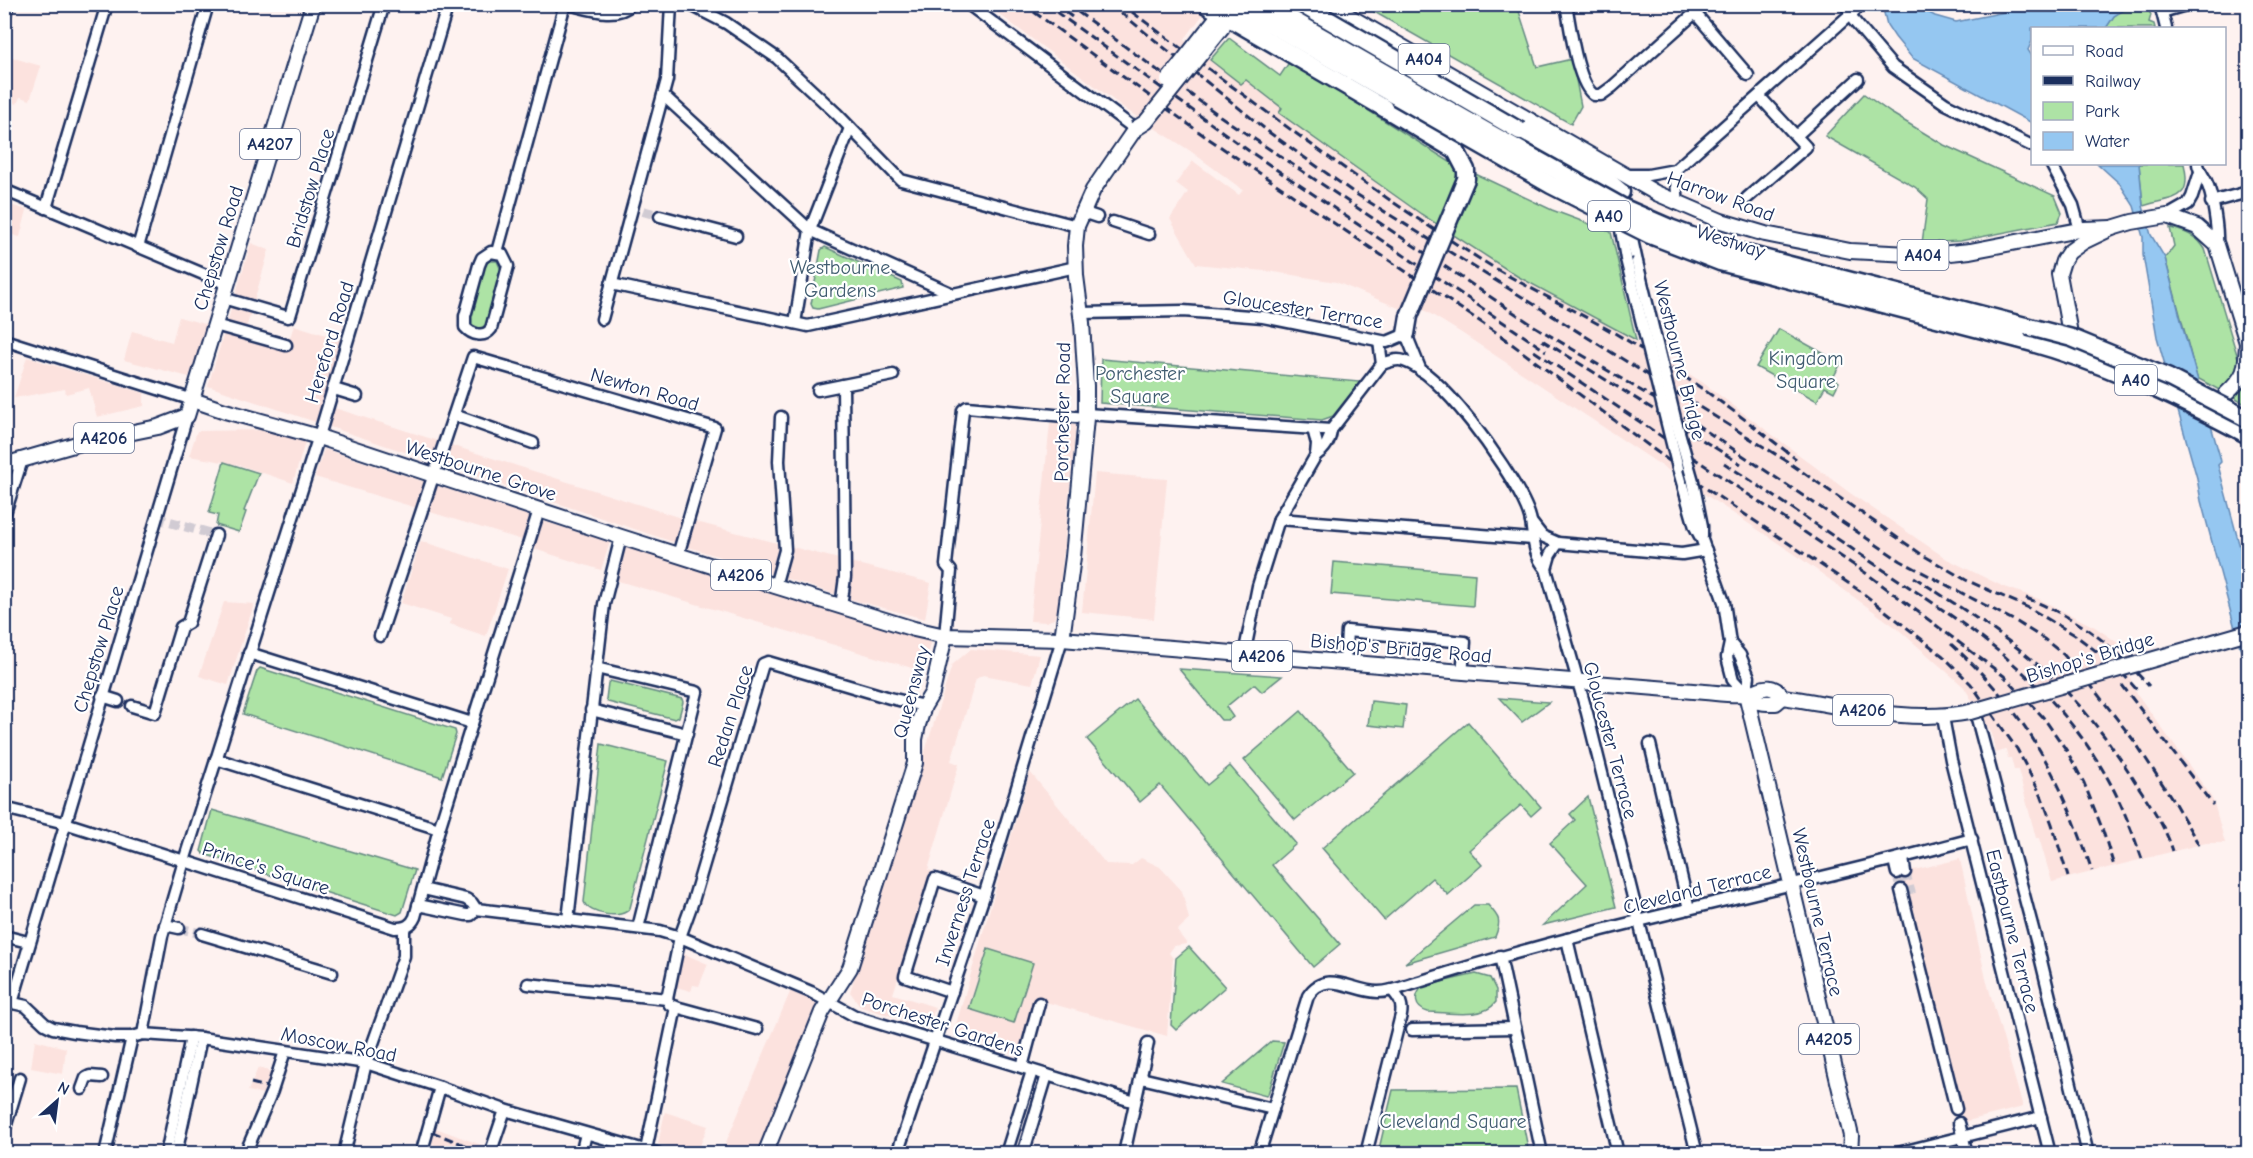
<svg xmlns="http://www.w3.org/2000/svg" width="2253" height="1158" font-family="'Comic Neue',sans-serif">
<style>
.built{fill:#fce2de}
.green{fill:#ade3a5;stroke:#648982;stroke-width:1.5}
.water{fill:#95c7f1;stroke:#648ab6;stroke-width:1.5}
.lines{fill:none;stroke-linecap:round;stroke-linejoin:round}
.minor-tunnel{stroke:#d1cbd3;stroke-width:10;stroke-dasharray:10 5;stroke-linecap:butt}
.minor-casing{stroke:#1b2f5e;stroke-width:15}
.major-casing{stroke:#1b2f5e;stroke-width:18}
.highway-casing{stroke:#1b2f5e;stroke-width:21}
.minor{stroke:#fff;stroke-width:10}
.major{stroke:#fff;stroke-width:14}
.highway{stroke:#fff;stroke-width:16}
.rail{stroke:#1b2f5e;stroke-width:3;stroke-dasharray:9 4.5;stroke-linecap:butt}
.minor-bridge-casing{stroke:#1b2f5e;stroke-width:15;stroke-linecap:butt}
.major-bridge-casing{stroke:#1b2f5e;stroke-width:18;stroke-linecap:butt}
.highway-bridge-casing{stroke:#1b2f5e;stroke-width:21;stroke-linecap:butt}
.minor-bridge{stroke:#fff;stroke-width:10}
.major-bridge{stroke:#fff;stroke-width:14}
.highway-bridge{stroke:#fff;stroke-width:16}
.labels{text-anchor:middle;stroke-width:4.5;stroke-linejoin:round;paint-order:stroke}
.shield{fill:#fff;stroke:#5f6d8e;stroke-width:1.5}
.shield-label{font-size:18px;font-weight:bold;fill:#1b2f5e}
.street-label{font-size:20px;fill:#1b2f5e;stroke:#fff}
.park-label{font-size:20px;fill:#405c70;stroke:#fff}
</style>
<rect width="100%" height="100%" fill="#fef2f0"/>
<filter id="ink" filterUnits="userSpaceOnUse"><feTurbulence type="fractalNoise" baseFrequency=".0167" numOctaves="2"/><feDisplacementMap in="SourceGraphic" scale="12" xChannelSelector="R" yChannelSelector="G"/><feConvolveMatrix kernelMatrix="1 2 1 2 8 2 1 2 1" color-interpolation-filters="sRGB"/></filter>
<g filter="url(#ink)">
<g class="built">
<polygon points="987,5 1194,5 1205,12 1184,40 1241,84 1245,80 1282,108 1279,113 1421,214 1517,276 1626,335 1702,382 1850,493 1947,559 2002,586 2039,599 2095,627 2118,643 2135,691 2209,793 2214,803 2225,843 2206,843 2052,882 2039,838 2036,838 2018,770 2014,770 2011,758 2008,758 2006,750 1995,753 1992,734 1964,687 1898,629 1793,553 1460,332 1406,299 1401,309 1336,282 1274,272 1196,264 1170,219 1188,192 1176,183 1193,161 1239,195 1243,190 1189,150 1128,111"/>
<polygon points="7,56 41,66 30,100 20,97 17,104 5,100 4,63"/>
<polygon points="7,204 27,210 20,237 5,233 5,211"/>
<polygon points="251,243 269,250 245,332 288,344 294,325 342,340 325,405 681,518 931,583 925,619 850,599 676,543 208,386"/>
<polygon points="179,317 208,325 189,377 124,360 132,331 172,342"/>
<polygon points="27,357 144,393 144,406 97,417 89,388 66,394 65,389 14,398"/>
<polygon points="1050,423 1076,425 1058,608 1054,619 1046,622 1030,621"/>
<polygon points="266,430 305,442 293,483 239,465 189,456 197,431"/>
<polygon points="324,449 530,516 522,540 315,477"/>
<polygon points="1095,473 1167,479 1154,619 1082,612"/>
<polygon points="543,521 610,542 601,570 534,549"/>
<polygon points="421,541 508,569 486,636 450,624 451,619 401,603"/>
<polygon points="625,546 931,641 922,671 615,580"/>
<polygon points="224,602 254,604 228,685 199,676"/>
<polygon points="971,649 1040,655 1032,684 983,675 976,679 951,761 959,764 928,870 932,871 893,994 935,1007 929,1027 861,1007 850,992 952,665"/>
<polygon points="1030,772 1106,864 1132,865 1141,858 1160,867 1182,891 1189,919 1177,931 1187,944 1174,946 1169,953 1173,958 1167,1036 1035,999 1019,1056 958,1036 955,1028"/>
<polygon points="1960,859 1986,979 2023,1107 1963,1122 1901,873"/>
<polygon points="684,954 708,964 699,986 693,985 691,991 676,987"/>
<polygon points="791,990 818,1000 819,1006 757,1153 721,1154"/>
<polygon points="35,1040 66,1048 63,1074 31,1068"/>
<polygon points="258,1068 266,1070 271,1074 264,1094 248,1091"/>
<polygon points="665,1112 708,1126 697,1153 658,1144"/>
<polygon points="433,1127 484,1146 482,1153 458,1153 429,1143"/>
</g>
<g class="green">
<polygon points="2132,4 2146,5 2151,15 2149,22 2154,24 2155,28 2106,28 2114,16"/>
<polygon points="1362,5 1517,5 1537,67 1572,59 1581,106 1571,124"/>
<polygon points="1229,38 1280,76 1290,61 1450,162 1552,210 1611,232 1636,340 1517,276 1421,214 1279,113 1282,108 1246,80 1241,84 1210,60"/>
<polygon points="1864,94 1891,113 1944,145 2055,196 2062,213 2058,222 1960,241 1922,243 1928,199 1915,187 1825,136"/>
<path d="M2139,164H2184C2193,203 2172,196 2143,206Z"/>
<path d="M2170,228C2185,231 2197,236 2205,249L2248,391L2247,405L2197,378L2165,258L2174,246Z"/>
<polygon points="825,247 902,282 903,288 818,309 813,308 811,304 821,250"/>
<polygon points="489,261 497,261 501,270 487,323 480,330 471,327 469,317 484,266"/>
<polygon points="1779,329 1841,363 1833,378 1839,382 1834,392 1825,387 1817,401 1756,367"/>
<polygon points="1101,359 1360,382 1333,416 1322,420 1100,403"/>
<polygon points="224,462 259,473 244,511 246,512 239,532 216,525 218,515 209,513"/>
<polygon points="1334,562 1475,574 1473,606 1331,594"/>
<polygon points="260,668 455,730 456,734 442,777 243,714 257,671"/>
<polygon points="1179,669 1282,676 1262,692 1254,684 1226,707 1233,717 1229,720 1221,720"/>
<polygon points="610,681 682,699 683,702 679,717 675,719 608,702 606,699 608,683"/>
<polygon points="1499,698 1549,702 1522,722"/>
<polygon points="1135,699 1207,785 1230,766 1296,844 1272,865 1340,944 1313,967 1160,785 1140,802 1087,739"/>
<polygon points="1371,701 1406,705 1403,729 1368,725"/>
<polygon points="1301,711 1353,772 1295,820 1244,760"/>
<polygon points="1468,722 1541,807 1531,816 1521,805 1469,850 1482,865 1448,895 1432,878 1384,920 1322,848"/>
<path d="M601,744L668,761L630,908C623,920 589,915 584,902Z"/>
<polygon points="1588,797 1616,907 1543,925 1587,884 1550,843 1575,820 1570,814"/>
<polygon points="212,810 415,870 402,912 397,915 204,854 201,851"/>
<path d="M1474,905H1488C1499,917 1502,920 1495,937L1405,963Z"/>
<polygon points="1189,947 1225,987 1176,1030 1171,1025 1176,958"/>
<polygon points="988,949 1033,963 1014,1023 969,1009"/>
<path d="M1476,974L1490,978L1496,990V1002C1483,1020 1448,1012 1428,1012C1414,1008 1413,996 1423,986Z"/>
<polygon points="1272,1041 1284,1042 1268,1094 1266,1096 1222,1084"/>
<polygon points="1516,1089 1529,1153 1378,1153 1393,1090"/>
</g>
<g class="water">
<polygon points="1882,5 1914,5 1935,16 1956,22 2039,5 2132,5 2114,16 2106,28 2032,28 2032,41 2028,50 2032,56 2032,123 1912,58 1895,37 1887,25"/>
<polygon points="2098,164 2139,164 2143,206 2151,235 2165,258 2184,332 2220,457 2221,462 2218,465 2248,577 2248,677 2201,501 2197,478 2157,337 2143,255 2143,237 2134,206 2120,184"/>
</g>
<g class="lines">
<g class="minor-tunnel">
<polyline points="643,211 660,216"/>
<polyline points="156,518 216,535"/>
<polyline points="1905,872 1911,894"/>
<polyline points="1897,873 1901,890"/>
<polyline points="179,928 202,934"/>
</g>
<g class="minor-casing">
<g id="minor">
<path d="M568,4C586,8 616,20 631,4"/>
<polyline points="689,4 726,23 777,58 837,114 901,180 1077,226"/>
<polyline points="968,4 1135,129"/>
<path d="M1566,4C1570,25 1577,84 1594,95H1601L1612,87L1705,4"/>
<polyline points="1846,4 1854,21 1893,67 1946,104 2032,146"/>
<polyline points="2160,4 2166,28"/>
<polyline points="2162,12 2189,4"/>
<polyline points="1695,13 1748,75"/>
<polyline points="4,17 8,4"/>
<polyline points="663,95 810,230 850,128"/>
<polyline points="1796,136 1858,79"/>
<polyline points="2051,164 2073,205 2080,230"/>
<path d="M2198,164C2199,171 2203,175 2206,181C2213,195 2218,229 2217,245"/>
<polyline points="1675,170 1678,204"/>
<polyline points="1627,175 1648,175 1675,170 1862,4"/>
<polyline points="4,190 227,284"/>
<polyline points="1747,198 1806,147 1760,97"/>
<polyline points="2211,202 2248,192"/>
<polyline points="46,208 107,4"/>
<polyline points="1082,212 1097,217"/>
<polyline points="660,216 736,236"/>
<polyline points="2167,216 2188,204 2192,197 2200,172"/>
<polyline points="1113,222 1149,234"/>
<polyline points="1621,230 1626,259"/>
<polyline points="1631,235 1637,262"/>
<polyline points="138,247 208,4"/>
<path d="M491,252L502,254L508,266L491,329C484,338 472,335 465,327V316L479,265L482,258Z"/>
<polyline points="497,252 565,4"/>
<polyline points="611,284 808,326 1076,267"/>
<polyline points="223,298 288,317 290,316 384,4"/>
<polyline points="1081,313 1183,311 1263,317 1387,342 1406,334 1421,371"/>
<polyline points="602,319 667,80 671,4"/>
<polyline points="795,323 810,230 953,294"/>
<polyline points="215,325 286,345"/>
<polyline points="4,340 193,400"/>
<path d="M1382,364C1389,362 1396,358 1404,361C1442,373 1505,464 1523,500C1526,506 1530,515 1531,522C1534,539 1533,555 1546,569L1587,713L1697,1154"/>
<polyline points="334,389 357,396"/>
<polyline points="818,390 893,375"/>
<polyline points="1086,414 1331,430"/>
<polyline points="454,415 533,443"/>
<polyline points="1313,429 1317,444 1316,455"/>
<polyline points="1331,430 1382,364 1379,341"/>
<polyline points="1678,468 1695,527 1702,540 1724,602 1730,643 1727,657 1733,680 1746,694"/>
<polyline points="1693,481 1702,526 1702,536"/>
<polyline points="4,516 22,460"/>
<polyline points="1279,519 1533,539"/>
<polyline points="1531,522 1542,536 1558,543 1682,554 1706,550"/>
<polyline points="1546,569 1550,555 1558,543"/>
<polyline points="775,586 785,550 779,461 781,417"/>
<polyline points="841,607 845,577 843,385"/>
<polyline points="380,636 473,357 715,428 678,555"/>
<polyline points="945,636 951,571 946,565 963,410 967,407 1086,418"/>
<polyline points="1730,643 1740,655 1749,677 1746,694"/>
<polyline points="249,653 472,723"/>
<path d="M1244,655L1258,586L1279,519L1316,455C1325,449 1330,441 1331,430"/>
<polyline points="1345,663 1347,631 1465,642 1462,673"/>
<polyline points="596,668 697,692 638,928"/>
<polyline points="102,696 118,701"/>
<polyline points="132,706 155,713 181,627 188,623 216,535"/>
<polyline points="591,710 687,734"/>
<polyline points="1975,711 2037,944 2088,1154"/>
<polyline points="1943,717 1951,760 2050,1154"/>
<polyline points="1650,744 1689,909"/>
<polyline points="216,759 439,829"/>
<path d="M4,808L65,823L395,928C405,928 411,926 415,917L439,829L539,510"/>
<polyline points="1903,858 1905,872"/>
<polyline points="1894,860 1897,873"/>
<polyline points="423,889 466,899 472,903 476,909 660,931 680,937 811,992 855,1016 1135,1102"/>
<polyline points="1901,890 1956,1109"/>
<polyline points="418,905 466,915 471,915 476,909"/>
<polyline points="568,920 604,604 621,537"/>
<polyline points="165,925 179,928"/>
<polyline points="202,934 332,973"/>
<polyline points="4,936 28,942"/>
<polyline points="1567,939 1618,1154"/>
<polyline points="1500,956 1542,1154"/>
<polyline points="528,984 667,999"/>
<polyline points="952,992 905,976 935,879 984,896"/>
<polyline points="4,1001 26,1006 45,1024 53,1028 75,1032 115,1037 132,1037 143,1034 201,1038 366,1063 440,1087 505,1110 659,1154"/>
<polyline points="12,1003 187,416"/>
<polyline points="757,1029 676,1007 670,1005 667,999 680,937 693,901 763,664 768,662 890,698 924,706"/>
<polyline points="1412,1030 1515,1028"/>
<polyline points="143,1034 162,936 184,861 322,426 448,4"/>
<polyline points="1022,1067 1039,1003"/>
<polyline points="1141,1078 1273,1109"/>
<polyline points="82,1089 86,1078 90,1076 102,1077"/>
<polyline points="1959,1123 1966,1150"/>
<polyline points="4,1131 20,1078"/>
<polyline points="646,1150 676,1007"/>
<polyline points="105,1154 132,1037"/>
<polyline points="166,1154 191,1037"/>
<polyline points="176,1154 201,1038"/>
<polyline points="245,1154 272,1091 285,1051"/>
<polyline points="344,1154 366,1063 404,956 404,928"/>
<polyline points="421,1154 440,1087"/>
<polyline points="490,1154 505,1110"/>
<polyline points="581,1154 586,1134"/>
<polyline points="897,1154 984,896 1062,639"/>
<polyline points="1006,1154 1032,1071"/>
<polyline points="1023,1154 1047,1075"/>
<polyline points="1124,1154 1148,1043"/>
<path d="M1259,1154L1308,996C1326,968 1353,992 1378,992C1393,992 1408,985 1422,981C1602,923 1789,889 1972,839"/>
<path d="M1366,1154L1401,1015C1403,1004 1399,998 1392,990"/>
<polyline points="1894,1154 2041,1117"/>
</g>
</g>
<g class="major-casing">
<g id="major">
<polyline points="1328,4 1656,193 1721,221 1765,234 1850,251 1930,255 1970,251 2084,229 2112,228"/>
<polyline points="2069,328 2059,274 2063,261 2069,252 2083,242 2112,228 2132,222 2167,216 2197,227 2217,245 2248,346"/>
<path d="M2226,394C2246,376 2246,369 2247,343"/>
<path d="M193,400L225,411L319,437L621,537L775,586L914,629L945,636L1062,639L1705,692C1717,693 1731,695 1744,694C1760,692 1769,679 1783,697C1845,706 1908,724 1970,712"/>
<polyline points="4,465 84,442 158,427 187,416 313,4"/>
<polyline points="1062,639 1073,557 1086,418 1086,386 1082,323 1076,276 1075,246 1077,226 1093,190 1135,129"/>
<polyline points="2137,664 2248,632"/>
<polyline points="1746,694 1851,1136 1850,1154"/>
<path d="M1746,694C1754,704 1765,703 1776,703L1783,697"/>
<polyline points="765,1154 822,1012 850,968 915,763 915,739 918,725 924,706 932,693 945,636"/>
</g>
</g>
<g class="highway-casing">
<g id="highway">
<polyline points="1384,108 1456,151 1466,170 1466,179"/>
<polyline points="1520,131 1608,181 1621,192"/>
<polyline points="1406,334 1409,316"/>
<path d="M2018,339C2099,360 2175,396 2248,435"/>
</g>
</g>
<use href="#minor" class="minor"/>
<use href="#major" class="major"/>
<use href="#highway" class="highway"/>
<g class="rail">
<polyline points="1023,4 1206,137 1509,341"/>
<polyline points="1045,4 1249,151 1546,351"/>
<polyline points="1055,4 1072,17"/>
<polyline points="1067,4 1220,116 1531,324 1691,421 1901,561 2017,622 2044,639 2063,654 2089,683 2135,742 2171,797 2199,845"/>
<polyline points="1110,4 1270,133 1353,192 1785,460 1921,554 1966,580 2029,608 2075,635 2117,667 2137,690"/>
<path d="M1132,12C1247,97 1361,185 1483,261C1532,291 1584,314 1633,344C1690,378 1743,417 1796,459"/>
<polyline points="1501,336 1707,489 1860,591 1943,656 1971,684 2017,749 2041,795 2052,824 2068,877"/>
<polyline points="1542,340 1741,464"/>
<polyline points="1534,351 1870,576 2004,676 2043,717 2067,751 2084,783 2102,828 2114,866"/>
<path d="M1724,463C1776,497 1827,532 1879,567C1971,628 2053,680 2108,779C2122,804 2132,831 2142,859"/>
<path d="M1914,577C1959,607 2007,636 2047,673C2082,704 2111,743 2136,783C2150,804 2165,826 2173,851"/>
<path d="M2026,598C2082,620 2109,642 2149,686"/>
<path d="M1951,644C2026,711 2061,777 2092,871"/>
<polyline points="2122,685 2213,805"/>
<polyline points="251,1083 267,1087"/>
<polyline points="432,1132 482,1152"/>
</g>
<g class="minor-bridge-casing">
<g id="minor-bridge">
<polyline points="1626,259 1678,468"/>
<polyline points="1637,262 1675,418 1693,481"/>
</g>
</g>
<g class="major-bridge-casing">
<g id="major-bridge">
<polyline points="1168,80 1215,20"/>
<polyline points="1135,129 1146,122 1223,26"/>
<polyline points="1970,712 2137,664"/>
</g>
</g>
<g class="highway-bridge-casing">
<g id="highway-bridge">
<polyline points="1205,4 1384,108"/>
<polyline points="1235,4 1551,185 1650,235 1720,262 2018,339"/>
<polyline points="1265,4 1484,130 1624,208 1670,228 1724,248 2072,338 2169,378 2248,419"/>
<polyline points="1301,4 1520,131"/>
<polyline points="1409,316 1466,179"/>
</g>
</g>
<use href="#minor-bridge" class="minor-bridge"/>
<use href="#major-bridge" class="major-bridge"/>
<use href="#highway-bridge" class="highway-bridge"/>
</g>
</g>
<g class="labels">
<g class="shield">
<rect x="1398.5" y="44" width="51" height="30" rx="4.5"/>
<rect x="240" y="129" width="60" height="30" rx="4.5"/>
<rect x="1588" y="201" width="42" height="30" rx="4.5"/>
<rect x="1897.5" y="240" width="51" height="30" rx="4.5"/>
<rect x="2115" y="365" width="42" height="30" rx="4.5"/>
<rect x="74" y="423" width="60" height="30" rx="4.5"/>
<rect x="711" y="560" width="60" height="30" rx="4.5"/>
<rect x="1232" y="641" width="60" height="30" rx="4.5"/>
<rect x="1833" y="695" width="60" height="30" rx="4.5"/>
<rect x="1799" y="1024" width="60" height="30" rx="4.5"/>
</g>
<g class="shield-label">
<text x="1424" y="65">A404</text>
<text x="270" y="150">A4207</text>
<text x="1609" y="222">A40</text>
<text x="1923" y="261">A404</text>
<text x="2136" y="386">A40</text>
<text x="104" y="444">A4206</text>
<text x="741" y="581">A4206</text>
<text x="1262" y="662">A4206</text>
<text x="1863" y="716">A4206</text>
<text x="1829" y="1045">A4205</text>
</g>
<g class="street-label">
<text transform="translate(310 188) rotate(-73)" y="7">Bridstow Place</text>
<text transform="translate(1721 196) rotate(20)" y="7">Harrow Road</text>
<text transform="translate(1731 241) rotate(18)" y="7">Westway</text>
<text transform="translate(218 248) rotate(-73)" y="7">Chepstow Road</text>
<text transform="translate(1303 309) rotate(9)" y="7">Gloucester Terrace</text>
<text transform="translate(329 342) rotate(-73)" y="7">Hereford Road</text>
<text transform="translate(1680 360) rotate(76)" y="7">Westbourne Bridge</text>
<text transform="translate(645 389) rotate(16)" y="7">Newton Road</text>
<text transform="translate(1062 412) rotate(-89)" y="7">Porchester Road</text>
<text transform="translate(481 470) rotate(18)" y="7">Westbourne Grove</text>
<text transform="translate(1401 648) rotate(5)" y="7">Bishop's Bridge Road</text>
<text transform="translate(98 649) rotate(-73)" y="7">Chepstow Place</text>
<text transform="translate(2090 657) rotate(-17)" y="7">Bishop's Bridge</text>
<text transform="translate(911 692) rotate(-75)" y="7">Queensway</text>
<text transform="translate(730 716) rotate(-72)" y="7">Redan Place</text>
<text transform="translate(1611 740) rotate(75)" y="7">Gloucester Terrace</text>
<text transform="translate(266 868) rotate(18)" y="7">Prince's Square</text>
<text transform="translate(1697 889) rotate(-14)" y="7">Cleveland Terrace</text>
<text transform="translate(965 892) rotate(-72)" y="7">Inverness Terrace</text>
<text transform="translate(1818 912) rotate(77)" y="7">Westbourne Terrace</text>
<text transform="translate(2013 931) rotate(76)" y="7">Eastbourne Terrace</text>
<text transform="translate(943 1024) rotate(18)" y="7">Porchester Gardens</text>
<text transform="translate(339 1044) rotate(11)" y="7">Moscow Road</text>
</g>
<g class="park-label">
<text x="840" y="274">Westbourne<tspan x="840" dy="23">Gardens</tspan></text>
<text x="1806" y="365">Kingdom<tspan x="1806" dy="23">Square</tspan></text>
<text x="1140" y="380">Porchester<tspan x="1140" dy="23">Square</tspan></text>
<text x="1453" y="1128">Cleveland Square</text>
</g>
</g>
<rect width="2253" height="1158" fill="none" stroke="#fff" stroke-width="24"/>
<rect x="12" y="12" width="2229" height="1134" fill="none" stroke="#1b2f5e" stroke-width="2" filter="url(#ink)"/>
<rect x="2031" y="27" width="195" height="138" fill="#ffffff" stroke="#a4acbf" stroke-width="1.5"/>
<rect x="2043" y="46" width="30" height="9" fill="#ffffff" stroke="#a4acbf" stroke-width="1.5"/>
<text x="2085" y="57" font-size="18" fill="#1b2f5e">Road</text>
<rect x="2043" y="76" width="30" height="9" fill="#1b2f5e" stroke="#a4acbf" stroke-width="1.5"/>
<text x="2085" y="87" font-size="18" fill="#1b2f5e">Railway</text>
<rect x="2043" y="102" width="30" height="18" fill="#ade3a5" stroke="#a4acbf" stroke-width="1.5"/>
<text x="2085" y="117" font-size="18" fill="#1b2f5e">Park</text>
<rect x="2043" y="132" width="30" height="18" fill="#95c7f1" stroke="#a4acbf" stroke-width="1.5"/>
<text x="2085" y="147" font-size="18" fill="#1b2f5e">Water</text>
<g transform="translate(57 1101) rotate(28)" stroke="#ffffff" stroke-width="4.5" paint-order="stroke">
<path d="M0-4.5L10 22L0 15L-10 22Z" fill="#1b2f5e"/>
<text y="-9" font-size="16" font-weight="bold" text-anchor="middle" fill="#1b2f5e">N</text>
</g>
</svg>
